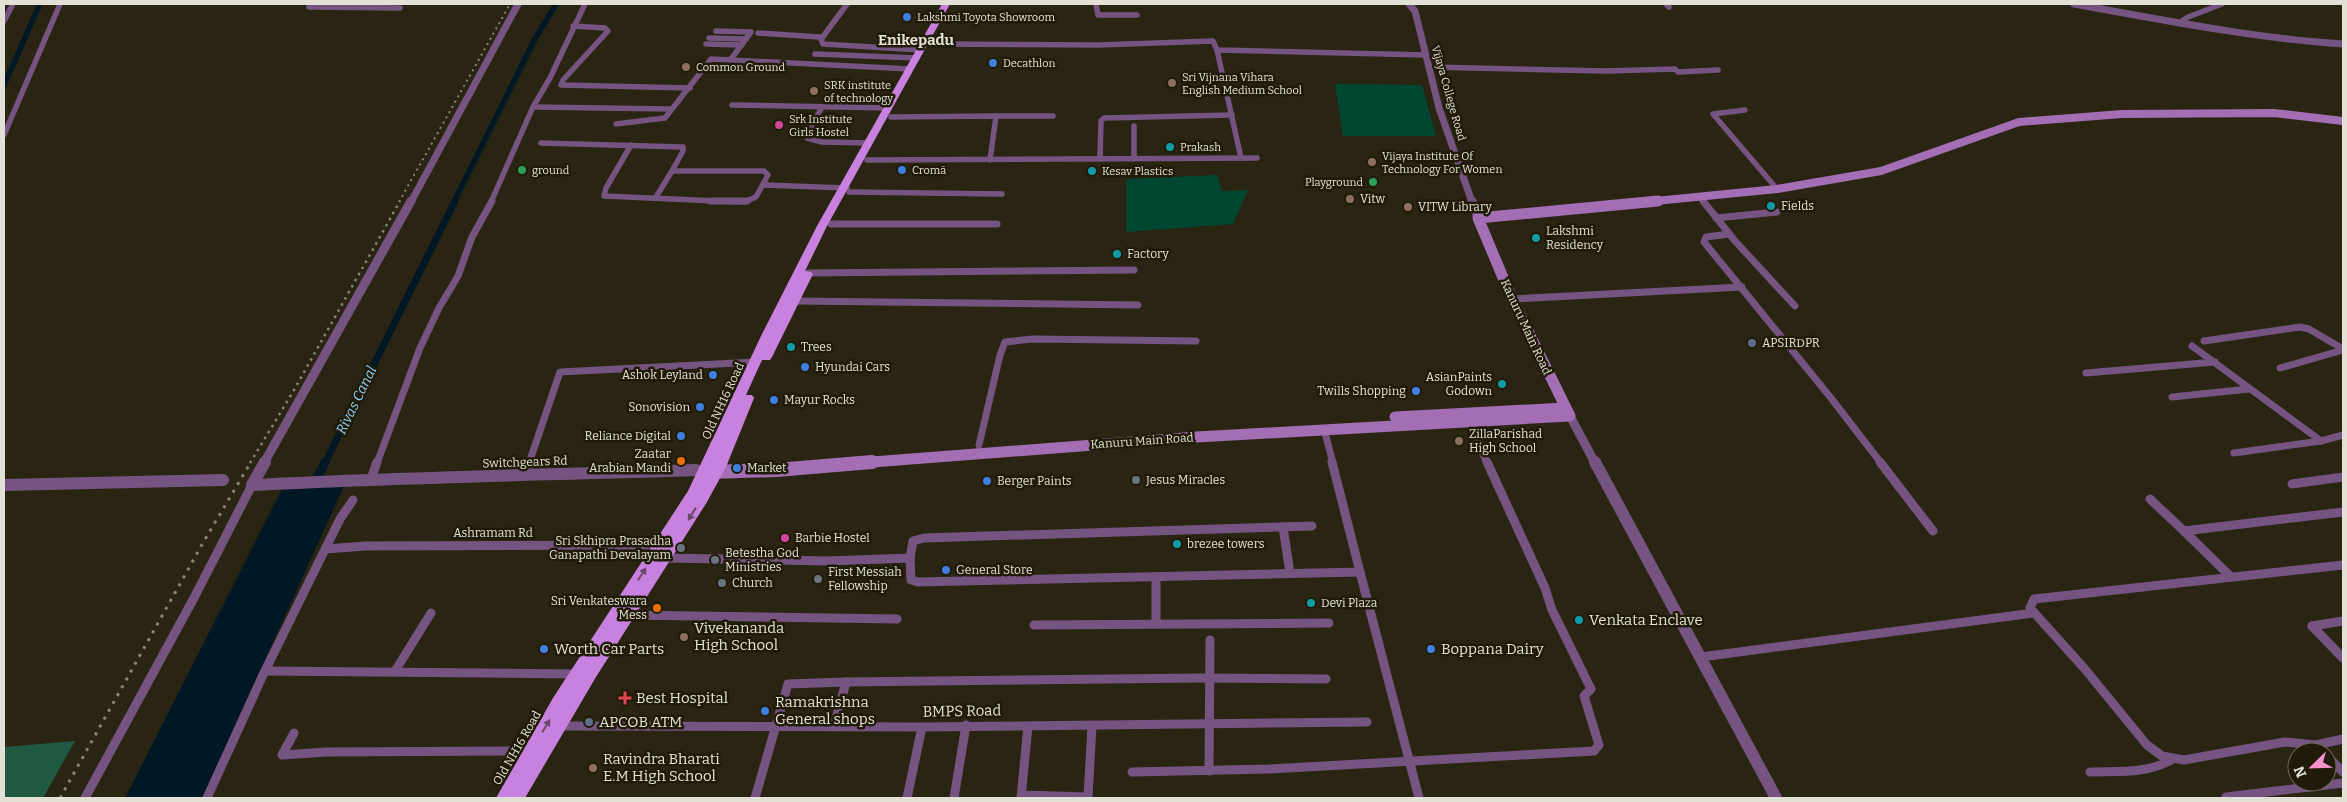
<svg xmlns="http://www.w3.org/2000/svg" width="2347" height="802" font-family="Bitter,serif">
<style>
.green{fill:#004731}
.forest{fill:#205942}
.water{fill:#001726}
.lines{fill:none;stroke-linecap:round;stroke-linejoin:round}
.canal-far2{stroke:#001726;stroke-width:5.5}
.canal-far1{stroke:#001726;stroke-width:7}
.canal{stroke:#001726;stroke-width:9}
.minor-far2{stroke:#765481;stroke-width:5.5}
.minor-far1{stroke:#765481;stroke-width:7}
.minor{stroke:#765481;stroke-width:9}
.tertiary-far2{stroke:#765481;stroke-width:7}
.tertiary-far1{stroke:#765481;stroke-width:9}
.tertiary{stroke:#765481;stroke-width:12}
.secondary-far2{stroke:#a46eb5;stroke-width:8}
.secondary-far1{stroke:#a46eb5;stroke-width:11}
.secondary{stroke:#a46eb5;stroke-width:14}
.primary{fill:#c881de;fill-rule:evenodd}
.rail-far2{stroke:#878475;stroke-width:2;stroke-dasharray:2 4;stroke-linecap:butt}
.rail-far1{stroke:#878475;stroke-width:2.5;stroke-dasharray:2.5 4.5;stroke-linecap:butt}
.rail{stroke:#878475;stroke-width:3;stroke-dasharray:3 6;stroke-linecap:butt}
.oneway{fill:#6c4969}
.shop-dot{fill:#3f7fe0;stroke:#201b09;stroke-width:2}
.education-dot{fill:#8d6e63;stroke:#201b09;stroke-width:2}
.hotel-dot{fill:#d1479c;stroke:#201b09;stroke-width:2}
.culture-dot{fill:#0f9aa8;stroke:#201b09;stroke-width:2}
.leisure-dot{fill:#2e9e5b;stroke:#201b09;stroke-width:2}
.service-dot{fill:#5c6f8a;stroke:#201b09;stroke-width:2}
.food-dot{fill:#e8710a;stroke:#201b09;stroke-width:2}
.worship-dot{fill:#6b7280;stroke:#201b09;stroke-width:2}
.health-dot{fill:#e0444e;stroke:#201b09;stroke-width:2}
.labels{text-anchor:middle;stroke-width:5;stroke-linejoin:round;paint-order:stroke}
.far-poi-label{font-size:11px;fill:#e3e1d5;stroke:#201b09;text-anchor:start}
.far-street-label{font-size:11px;fill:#e3e1d5;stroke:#201b09}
.poi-label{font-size:12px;fill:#e3e1d5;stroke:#201b09;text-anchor:start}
.street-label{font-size:12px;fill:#e3e1d5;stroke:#201b09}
.water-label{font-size:14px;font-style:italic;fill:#8cd0f7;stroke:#201b09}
.far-district-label{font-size:15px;font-weight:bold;fill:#e3e1d5;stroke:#201b09}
.near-poi-label{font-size:15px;fill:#e3e1d5;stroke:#201b09;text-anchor:start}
.near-street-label{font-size:15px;fill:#e3e1d5;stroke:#201b09}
</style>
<rect width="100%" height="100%" fill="#292512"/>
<g class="green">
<polygon points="1335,84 1422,85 1436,136 1343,136"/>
<polygon points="1217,175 1222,191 1248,190 1233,224 1126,232 1126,179"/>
</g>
<polygon class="forest" points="75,741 43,798 4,798 4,747"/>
<polygon class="water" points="344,486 202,798 125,798 282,489"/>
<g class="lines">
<g class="canal-far2">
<polyline points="4,85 40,4"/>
<polyline points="454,202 535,39 556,4"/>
</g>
<polyline class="canal-far1" points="325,463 455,201"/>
<polyline class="canal" points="314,485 325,462"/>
<g class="minor-far2">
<polyline points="313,4 309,7 400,8"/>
<polyline points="1096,4 1098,15 1137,15"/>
<polyline points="1666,4 1669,7"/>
<polyline points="4,21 13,4"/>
<polyline points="2179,23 2188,17 2222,4"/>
<polyline points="573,26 605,28 608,31 563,80 561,85 690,88"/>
<polyline points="716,31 751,32 731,59"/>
<polyline points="758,33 820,37 823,44 921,50"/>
<polyline points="709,38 746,39"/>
<polyline points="822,38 847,4"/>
<polyline points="706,44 742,45"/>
<polyline points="931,44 1099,45 1213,41 1217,50 1426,55"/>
<polyline points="1217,50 1241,158"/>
<polyline points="815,54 917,58"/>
<polyline points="1429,67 1606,71 1675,69 1678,72 1718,70"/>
<polyline points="732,105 888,108"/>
<polyline points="533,107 671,109"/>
<polyline points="822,107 807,134 807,138 822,142 869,143"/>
<polyline points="1745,110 1713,114 1777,189"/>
<polyline points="996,116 1053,116"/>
<polyline points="891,117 996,116 990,160"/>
<polyline points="616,124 665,118 711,59 910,69"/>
<polyline points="1134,126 1134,158"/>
<polyline points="4,135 60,4"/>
<polyline points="541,143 683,147 683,151 672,171"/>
<polyline points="631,145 606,188 604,196 740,202"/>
<polyline points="1100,159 1101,121 1104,118 1232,115"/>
<polyline points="867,160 1257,158"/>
<polyline points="764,185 847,188"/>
<polyline points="849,192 1002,194"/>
<polyline points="1699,196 1704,202"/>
<polyline points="656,197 672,171 764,171 768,175 756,197 744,202"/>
<polyline points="491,202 533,107 550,78 585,4"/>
</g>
<g class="minor-far1">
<polyline points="710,201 747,201"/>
<polyline points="1703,201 1735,241 1795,306"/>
<polyline points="1716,218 1777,212"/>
<polyline points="831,224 997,224"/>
<polyline points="1729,234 1706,237 1704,242 1831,398 1881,463"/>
<polyline points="808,273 1134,270"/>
<polyline points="1512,299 1742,287"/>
<polyline points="795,301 1138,305"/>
<polyline points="2204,341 2300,327 2309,329 2343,349"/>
<polyline points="2192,346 2321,441 2343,435"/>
<polyline points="2280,368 2343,350"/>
<polyline points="2086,373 2215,362"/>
<polyline points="2172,397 2249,389"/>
<polyline points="1468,421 1487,463"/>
<polyline points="1324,429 1333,463"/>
<polyline points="979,445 1000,355 1005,342 1033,339 1196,341"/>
<polyline points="2234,453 2321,441"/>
<polyline points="377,463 420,348 439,308 458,276 472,237 492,201"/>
<polyline points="529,463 560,372 756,362"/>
</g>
<g class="minor">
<polyline points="1880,462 1933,531"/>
<polyline points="525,476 530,462"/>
<polyline points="371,479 377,462"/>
<polyline points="2292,484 2343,477"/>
<polyline points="2150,499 2184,531"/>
<polyline points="1283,527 1290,573"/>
<polyline points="326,549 365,546 661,545"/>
<polyline points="665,558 827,561 910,558 911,580 918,582 1360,572 1332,462"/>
<polyline points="910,558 913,541 924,538 1312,526"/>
<polyline points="2343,565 2034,599 2030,608 2084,668 2147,745 2162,756 2184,760 2285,742 2316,745 2343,739"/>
<polyline points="1360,572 1419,798"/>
<polyline points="2231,577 2184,531 2343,512"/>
<polyline points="1156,578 1156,624"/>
<polyline points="627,615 897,619"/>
<polyline points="1034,625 1329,623"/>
<polyline points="2312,626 2343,658"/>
<polyline points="2312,626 2343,621"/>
<polyline points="1701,657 2034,613"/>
<polyline points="266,671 577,674"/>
<polyline points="395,671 431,613"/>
<polyline points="558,726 922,727 1367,722"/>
<polyline points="834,726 846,682 1199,678 1326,679"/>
<polyline points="294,733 282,755 327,752 530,751"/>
<polyline points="2327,756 2343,772"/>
<polyline points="1209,771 1210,640"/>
<polyline points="1132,772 1269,769 1594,751 1599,745 1584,696 1591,689 1552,610 1545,588 1487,462"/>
<path d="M2090,772C2116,771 2148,774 2171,760"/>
<polyline points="1022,795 1088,797 1092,726"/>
<polyline points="2226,797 2343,783"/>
<polyline points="85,798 195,596 252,485"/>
<polyline points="207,798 263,675 340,519 353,500"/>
<polyline points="755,798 788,684 846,682"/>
<polyline points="907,798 922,727"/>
<polyline points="954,798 966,725"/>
<polyline points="1021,798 1028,726"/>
</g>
<g class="tertiary-far2">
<polyline points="1409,4 1415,11 1439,108 1472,202"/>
<path d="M2074,4C2164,20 2252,38 2343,44"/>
<polyline points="411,202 518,4"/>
</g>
<g class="tertiary-far1">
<polyline points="1472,201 1478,218"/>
<polyline points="1570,416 1595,463"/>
<polyline points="264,463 411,201"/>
</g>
<g class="tertiary">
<path d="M265,462L252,485C400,477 548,475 696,470"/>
<polyline points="1595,462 1776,798"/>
<polyline points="4,485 223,480"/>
</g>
<polyline class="secondary-far2" points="1645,202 1777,189 1881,171 2019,122 2122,114 2274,113 2343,121"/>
<g class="secondary-far1">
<polyline points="1395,417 1565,408"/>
<polyline points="859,463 1197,437 1570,416 1512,299 1478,218 1658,201"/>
</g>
<polyline class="secondary" points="710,472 776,470 872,462"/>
<polygon class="primary" points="942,4 950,4 827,226 805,271 811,272 813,274 772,357 770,360 762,360 746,395 752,395 754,398 726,467 707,502 596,677 525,798 496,798 553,698 688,491 761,336 817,226"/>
<polyline class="rail-far2" points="399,202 510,4"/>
<polyline class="rail-far1" points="250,463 294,390 400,201"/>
<polyline class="rail" points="60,798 204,541 251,462"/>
</g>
<defs><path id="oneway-solid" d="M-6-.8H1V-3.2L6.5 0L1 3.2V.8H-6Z" transform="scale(1.25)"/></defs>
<g class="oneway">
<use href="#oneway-solid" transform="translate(692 514) rotate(122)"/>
<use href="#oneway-solid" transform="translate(642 574) rotate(-57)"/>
<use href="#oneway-solid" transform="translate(546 726) rotate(-59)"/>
</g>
<g class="shop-dot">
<circle cx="907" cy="17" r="5"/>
<circle cx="993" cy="63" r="5"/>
<circle cx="902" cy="170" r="5"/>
<circle cx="805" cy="367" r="5"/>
<circle cx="713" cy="375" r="5"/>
<circle cx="1416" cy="391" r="5"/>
<circle cx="774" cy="400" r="5"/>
<circle cx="700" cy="407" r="5"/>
<circle cx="681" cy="436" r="5"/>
<circle cx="737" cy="468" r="5"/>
<circle cx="987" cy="481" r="5"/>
<circle cx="946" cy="570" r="5"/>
<circle cx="544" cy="649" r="5"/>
<circle cx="1431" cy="649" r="5"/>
<circle cx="765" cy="711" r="5"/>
</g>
<g class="education-dot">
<circle cx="686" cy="67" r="5"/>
<circle cx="1172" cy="83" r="5"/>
<circle cx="814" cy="91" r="5"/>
<circle cx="1372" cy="162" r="5"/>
<circle cx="1350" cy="199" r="5"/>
<circle cx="1408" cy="207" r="5"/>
<circle cx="1459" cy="441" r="5"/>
<circle cx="684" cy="637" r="5"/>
<circle cx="593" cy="768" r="5"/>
</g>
<g class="hotel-dot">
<circle cx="779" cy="125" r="5"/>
<circle cx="785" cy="538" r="5"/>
</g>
<g class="culture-dot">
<circle cx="1170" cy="147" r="5"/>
<circle cx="1092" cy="171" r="5"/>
<circle cx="1771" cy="206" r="5"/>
<circle cx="1536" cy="238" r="5"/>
<circle cx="1117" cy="254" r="5"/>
<circle cx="791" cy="347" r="5"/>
<circle cx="1502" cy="384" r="5"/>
<circle cx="1177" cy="544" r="5"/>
<circle cx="1311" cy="603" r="5"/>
<circle cx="1579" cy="620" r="5"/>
</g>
<g class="leisure-dot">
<circle cx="522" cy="170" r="5"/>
<circle cx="1373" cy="182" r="5"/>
</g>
<g class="service-dot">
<circle cx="1752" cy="343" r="5"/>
<circle cx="589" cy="722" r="5"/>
</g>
<g class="food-dot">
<circle cx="681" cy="461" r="5"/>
<circle cx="657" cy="608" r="5"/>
</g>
<g class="worship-dot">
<circle cx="1136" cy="480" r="5"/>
<circle cx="681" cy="548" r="5"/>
<circle cx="715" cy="560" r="5"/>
<circle cx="818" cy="579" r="5"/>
<circle cx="722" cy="583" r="5"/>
</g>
<path class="health-dot" d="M622.5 690.5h5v5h5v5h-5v5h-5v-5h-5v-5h5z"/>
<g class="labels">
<g class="far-poi-label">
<text x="917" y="21">Lakshmi Toyota Showroom</text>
<text x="1003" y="67">Decathlon</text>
<text x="696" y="71">Common Ground</text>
<text x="1182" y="81">Sri Vijnana Vihara<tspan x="1182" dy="13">English Medium School</tspan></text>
<text x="824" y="89">SRK institute<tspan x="824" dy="13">of technology</tspan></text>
<text x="789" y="123">Srk Institute<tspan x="789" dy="13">Girls Hostel</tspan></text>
<text x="1180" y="151">Prakash</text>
<text x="1382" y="160">Vijaya Institute Of<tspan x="1382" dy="13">Technology For Women</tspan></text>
<text x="532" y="174">ground</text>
<text x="912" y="174">Cromā</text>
<text x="1102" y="175">Kesav Plastics</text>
<text x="1363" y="186" text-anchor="end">Playground</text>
</g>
<g class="far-street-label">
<text transform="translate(1449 93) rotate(74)" y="4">Vijaya College Road</text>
</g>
<g class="poi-label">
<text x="1360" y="203">Vitw</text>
<text x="1781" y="210">Fields</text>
<text x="1418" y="211">VITW Library</text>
<text x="1546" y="235">Lakshmi<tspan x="1546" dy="14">Residency</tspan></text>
<text x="1127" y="258">Factory</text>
<text x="1762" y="347">APSIRDPR</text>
<text x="801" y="351">Trees</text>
<text x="815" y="371">Hyundai Cars</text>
<text x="703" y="379" text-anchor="end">Ashok Leyland</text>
<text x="1492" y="381" text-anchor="end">AsianPaints<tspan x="1492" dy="14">Godown</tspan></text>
<text x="1406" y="395" text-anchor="end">Twills Shopping</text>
<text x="784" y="404">Mayur Rocks</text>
<text x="690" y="411" text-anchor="end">Sonovision</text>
<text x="1469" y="438">ZillaParishad<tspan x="1469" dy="14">High School</tspan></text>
<text x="671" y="440" text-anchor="end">Reliance Digital</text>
<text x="671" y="458" text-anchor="end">Zaatar<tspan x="671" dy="14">Arabian Mandi</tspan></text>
<text x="747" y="472">Market</text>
<text x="1146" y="484">Jesus Miracles</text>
<text x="997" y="485">Berger Paints</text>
<text x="795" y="542">Barbie Hostel</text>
<text x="671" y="545" text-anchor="end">Sri Skhipra Prasadha<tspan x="671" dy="14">Ganapathi Devalayam</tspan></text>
<text x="1187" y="548">brezee towers</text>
<text x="725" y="557">Betestha God<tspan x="725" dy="14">Ministries</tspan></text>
<text x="956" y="574">General Store</text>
<text x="828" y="576">First Messiah<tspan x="828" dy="14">Fellowship</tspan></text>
<text x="732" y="587">Church</text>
<text x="647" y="605" text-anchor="end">Sri Venkateswara<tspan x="647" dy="14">Mess</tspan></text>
<text x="1321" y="607">Devi Plaza</text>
</g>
<g class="street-label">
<text transform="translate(1526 327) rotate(65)" y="4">Kanuru Main Road</text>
<text transform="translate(723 401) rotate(-65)" y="4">Old NH16 Road</text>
<text transform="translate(1142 441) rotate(-4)" y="4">Kanuru Main Road</text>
<text transform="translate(525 462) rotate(-2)" y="4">Switchgears Rd</text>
<text x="493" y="537">Ashramam Rd</text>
<text transform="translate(517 748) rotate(-60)" y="4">Old NH16 Road</text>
</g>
<g class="water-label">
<text transform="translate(356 400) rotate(-64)" y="5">Rivas Canal</text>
</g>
<g class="far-district-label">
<text x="916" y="45">Enikepadu</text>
</g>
<g class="near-poi-label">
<text x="1589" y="625">Venkata Enclave</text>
<text x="694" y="633">Vivekananda<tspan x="694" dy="17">High School</tspan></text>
<text x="554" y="654">Worth Car Parts</text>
<text x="1441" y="654">Boppana Dairy</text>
<text x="636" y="703">Best Hospital</text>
<text x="775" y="707">Ramakrishna<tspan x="775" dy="17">General shops</tspan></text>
<text x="599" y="727">APCOB ATM</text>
<text x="603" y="764">Ravindra Bharati<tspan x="603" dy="17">E.M High School</tspan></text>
</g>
<g class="near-street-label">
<text transform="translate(962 711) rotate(-1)" y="5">BMPS Road</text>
</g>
</g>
<rect width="2347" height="802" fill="none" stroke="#e3e1d5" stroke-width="10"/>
<g transform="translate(2312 767) rotate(247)"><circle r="24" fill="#201b09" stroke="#6e6a5b"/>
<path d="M0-4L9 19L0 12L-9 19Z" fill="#f690cf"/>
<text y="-8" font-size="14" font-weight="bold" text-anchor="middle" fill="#e3e1d5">N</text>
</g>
</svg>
